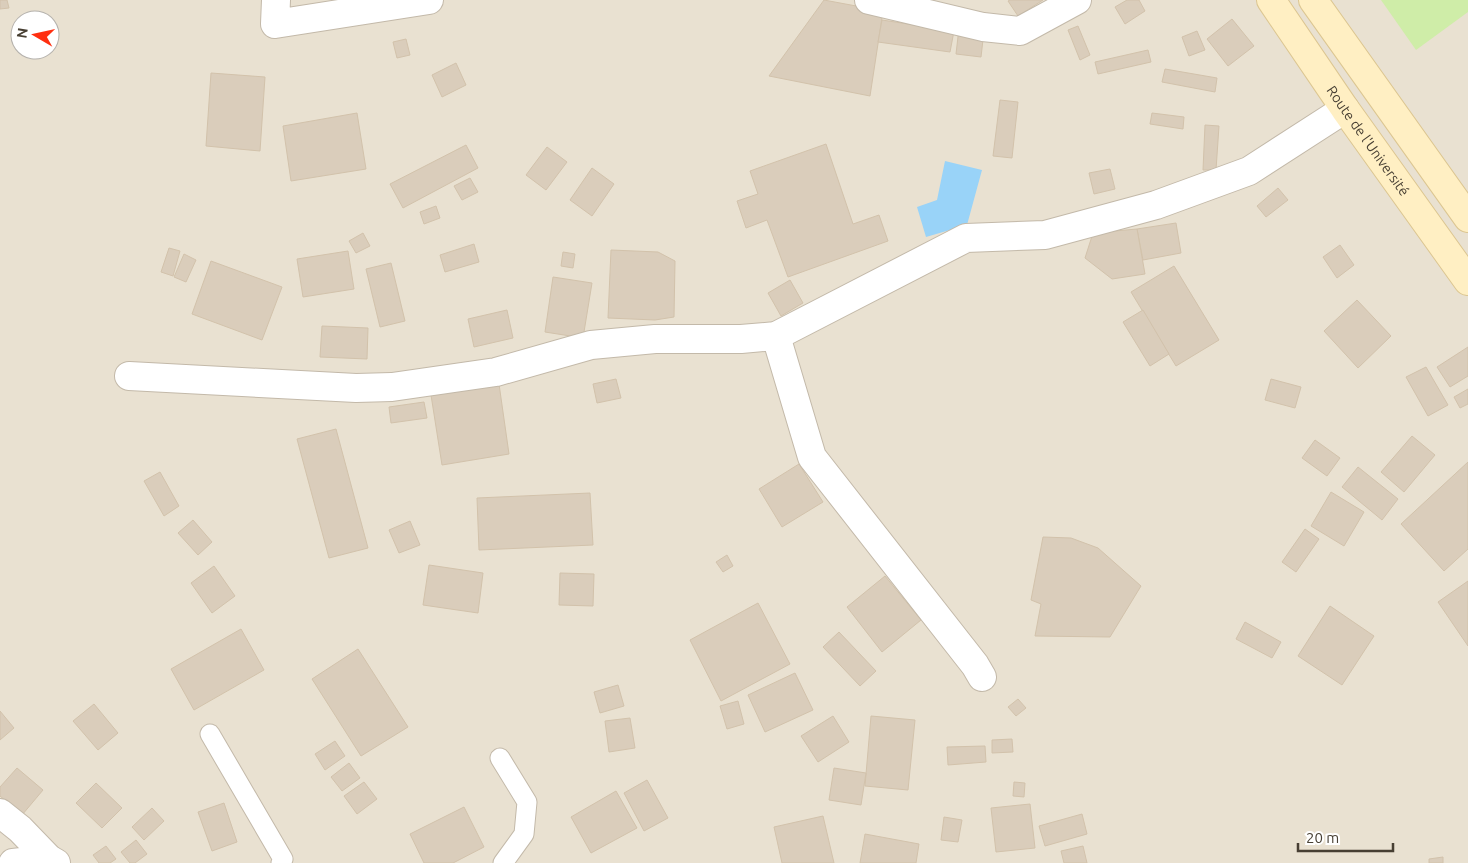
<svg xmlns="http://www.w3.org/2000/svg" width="1468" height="863" font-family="Ubuntu,sans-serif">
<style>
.residential{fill:#e9e1d1;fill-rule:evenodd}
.green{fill:#cfeda8}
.water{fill:#99d3f8}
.building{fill:#dacdbb;stroke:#d2c2ab}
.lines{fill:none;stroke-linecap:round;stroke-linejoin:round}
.lane-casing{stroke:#c3b9a9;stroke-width:21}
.street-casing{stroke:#c3b9a9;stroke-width:30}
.secondary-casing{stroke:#dcc691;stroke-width:30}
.lane{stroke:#fff;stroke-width:19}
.street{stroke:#fff;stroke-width:28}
.secondary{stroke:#ffefc3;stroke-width:28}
.labels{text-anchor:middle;stroke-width:5;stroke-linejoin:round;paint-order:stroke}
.street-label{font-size:14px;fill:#473f33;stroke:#fff}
</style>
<rect width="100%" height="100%" fill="#f4efe4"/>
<path class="residential" d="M0,0H1468V863H0ZM20,20H50V50H20Z"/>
<polygon class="green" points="1381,0 1468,0 1468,12 1416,50"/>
<polygon class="water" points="945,161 982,170 967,225 926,237 917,207 937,200"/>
<g class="building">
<polygon points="0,0 7,0 9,8 0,9"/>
<polygon points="824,0 883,11 870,96 769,76"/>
<polygon points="1010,0 1043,0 1018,16 1008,1"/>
<polygon points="1127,0 1139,0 1145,11 1125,24 1115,7"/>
<polygon points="1232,19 1254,46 1228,66 1207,39"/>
<polygon points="882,20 954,31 950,52 878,42"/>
<polygon points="1078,26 1090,55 1080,60 1068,30"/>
<polygon points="959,28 984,31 981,57 956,54"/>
<polygon points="1197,31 1205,50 1189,56 1182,37"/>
<polygon points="406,39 410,55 397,58 393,42"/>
<polygon points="1148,50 1151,62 1098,74 1095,62"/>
<polygon points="456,63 466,85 442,97 432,75"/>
<polygon points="1165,69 1217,78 1215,92 1162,82"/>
<polygon points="211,73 265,77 260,151 206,146"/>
<polygon points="1000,100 1018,102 1012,158 993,156"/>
<polygon points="357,113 366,169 291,181 283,126"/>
<polygon points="1152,113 1184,117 1183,129 1150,124"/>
<polygon points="1205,125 1219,126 1216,170 1203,170"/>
<polygon points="826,144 853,224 879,215 888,241 788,277 767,220 746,228 737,201 758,194 750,171"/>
<polygon points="466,145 478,168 403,208 390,184"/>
<polygon points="547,147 567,162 546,190 526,175"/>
<polygon points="592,168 614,184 592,216 570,200"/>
<polygon points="1110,169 1115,189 1094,194 1089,173"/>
<polygon points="470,178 478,192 462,200 454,186"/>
<polygon points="1278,188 1288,200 1266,217 1257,206"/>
<polygon points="436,206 440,218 424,224 420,212"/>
<polygon points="1176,223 1181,253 1143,260 1137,229"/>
<polygon points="1137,229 1145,274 1112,279 1085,258 1093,233"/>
<polygon points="363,233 370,246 356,253 349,241"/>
<polygon points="474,244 479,262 445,272 440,255"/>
<polygon points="1340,245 1354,265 1337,278 1323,257"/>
<polygon points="169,248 180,251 173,276 161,272"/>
<polygon points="611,250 658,252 675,261 674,317 655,320 608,318"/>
<polygon points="348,251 354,289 303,297 297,259"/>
<polygon points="563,252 575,254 573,268 561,266"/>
<polygon points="184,254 196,260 186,282 174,277"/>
<polygon points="211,261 282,287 262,340 192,314"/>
<polygon points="391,263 405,321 380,327 366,269"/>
<polygon points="1174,266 1219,340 1176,366 1131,292"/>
<polygon points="553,277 592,283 583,338 545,332"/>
<polygon points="790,280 803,303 781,316 768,293"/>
<polygon points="1357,300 1391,336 1358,368 1324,331"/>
<polygon points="507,310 513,338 474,347 468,319"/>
<polygon points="1143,310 1169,354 1150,366 1123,322"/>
<polygon points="322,326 368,328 367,359 320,357"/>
<polygon points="1468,347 1468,376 1450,387 1437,367"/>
<polygon points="1426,367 1448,405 1428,416 1406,377"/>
<polygon points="616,379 621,398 597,403 593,384"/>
<polygon points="1271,379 1301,387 1295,408 1265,400"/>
<polygon points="499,384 509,454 442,465 431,395"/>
<polygon points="1468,389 1468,404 1460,408 1454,397"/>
<polygon points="424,402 427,418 391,423 389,407"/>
<polygon points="336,429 368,548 329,558 297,439"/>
<polygon points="1412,436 1435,455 1404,492 1381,472"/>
<polygon points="1315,440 1340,458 1327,476 1302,458"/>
<polygon points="1468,462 1468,549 1444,571 1401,524"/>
<polygon points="799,464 823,502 782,527 759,489"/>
<polygon points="1358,467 1398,499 1382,520 1342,487"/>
<polygon points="160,472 179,506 164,516 144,481"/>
<polygon points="1331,492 1364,512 1344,546 1311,526"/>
<polygon points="590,493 593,545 479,550 477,498"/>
<polygon points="193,520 212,542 198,555 178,533"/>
<polygon points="410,521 420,545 399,553 389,530"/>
<polygon points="1305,529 1319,539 1296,572 1282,562"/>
<polygon points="1043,537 1071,538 1098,548 1141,586 1110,637 1035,636 1041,604 1031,600"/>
<polygon points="727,555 733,566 723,572 716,562"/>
<polygon points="429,565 483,573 478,613 423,605"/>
<polygon points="214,566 235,596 212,613 191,583"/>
<polygon points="560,573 594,574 593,606 559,605"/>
<polygon points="885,576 921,620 882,652 847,607"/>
<polygon points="1468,581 1468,646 1438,602"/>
<polygon points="758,603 790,664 721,701 690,640"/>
<polygon points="1330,606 1374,636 1342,685 1298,656"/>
<polygon points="1245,622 1281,642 1272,658 1236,639"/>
<polygon points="241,629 264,670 194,710 171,669"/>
<polygon points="839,632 876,671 860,686 823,647"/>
<polygon points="358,649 408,727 361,756 312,679"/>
<polygon points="795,673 813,710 765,732 748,695"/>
<polygon points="618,685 624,706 600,713 594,692"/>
<polygon points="1018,699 1026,708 1016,716 1008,707"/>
<polygon points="738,701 744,724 727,729 720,706"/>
<polygon points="94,704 118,733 98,750 73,721"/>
<polygon points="0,711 14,728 0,740"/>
<polygon points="833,716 849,742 818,762 801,736"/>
<polygon points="871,716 915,720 908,790 865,786"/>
<polygon points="630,718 635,748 609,752 605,721"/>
<polygon points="1012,739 1013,752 992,753 992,740"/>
<polygon points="335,741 345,756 325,770 315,754"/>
<polygon points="985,746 986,762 948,765 947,747"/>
<polygon points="349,763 360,778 342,791 331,777"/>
<polygon points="17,768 43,790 22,815 0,796 0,787"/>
<polygon points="834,768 866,773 861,805 829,800"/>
<polygon points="647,780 668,818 644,831 624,793"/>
<polygon points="364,782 377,799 357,814 344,796"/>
<polygon points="1014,782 1025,783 1024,797 1013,796"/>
<polygon points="96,783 122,808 102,828 76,803"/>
<polygon points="616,791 637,828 591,853 571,817"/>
<polygon points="224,803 237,842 212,851 198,812"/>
<polygon points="1030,804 1035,848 996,852 991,808"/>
<polygon points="464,807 484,847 453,863 424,863 410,834"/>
<polygon points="152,808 164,821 144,840 132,827"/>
<polygon points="1082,814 1087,834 1045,846 1039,826"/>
<polygon points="823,816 834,863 782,863 774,827"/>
<polygon points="944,817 962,820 958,842 941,840"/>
<polygon points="865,834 919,844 916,863 860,863"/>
<polygon points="136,840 147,854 135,863 130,863 121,852"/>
<polygon points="106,846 116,859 110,863 99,863 93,855"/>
<polygon points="1083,846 1087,863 1064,863 1061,851"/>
<polygon points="1443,857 1443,863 1429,863 1429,859"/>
</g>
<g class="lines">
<g class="lane-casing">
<g id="lane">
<polyline points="210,734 283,859 281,863"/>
<polyline points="500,758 527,802 524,834 503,863"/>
</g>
</g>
<g class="street-casing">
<g id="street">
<polyline points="276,0 275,24 429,0"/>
<polyline points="869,0 983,27 1020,31 1077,0"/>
<polyline points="776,336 812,457 975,665 982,677"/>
<polyline points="129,376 356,388 392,387 496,372 591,345 655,339 741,339 776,336 966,238 1045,235 1156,205 1249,171 1345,109"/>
<polyline points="0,813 20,829 49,859 56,863"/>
<polyline points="13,863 49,859"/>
</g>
</g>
<g class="secondary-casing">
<g id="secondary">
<path id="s1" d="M1271,0L1345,109L1468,281"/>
<polyline points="1313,0 1468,218"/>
</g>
</g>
<use href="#lane" class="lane"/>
<use href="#street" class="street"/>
<use href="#secondary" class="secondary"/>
</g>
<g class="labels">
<g class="street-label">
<text dy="5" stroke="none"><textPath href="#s1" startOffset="171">Route de l'Université</textPath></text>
</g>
</g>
<g transform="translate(35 35) rotate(279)"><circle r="24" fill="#ffffff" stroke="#b5b2ad"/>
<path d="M0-4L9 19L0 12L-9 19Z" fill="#ff2f10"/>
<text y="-8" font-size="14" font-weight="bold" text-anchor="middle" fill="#473f33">N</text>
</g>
<path d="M1298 843v8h95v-8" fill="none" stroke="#473f33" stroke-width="2.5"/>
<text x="1306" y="843" font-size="15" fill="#473f33" stroke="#ffffff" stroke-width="4" paint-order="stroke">20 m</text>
</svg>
